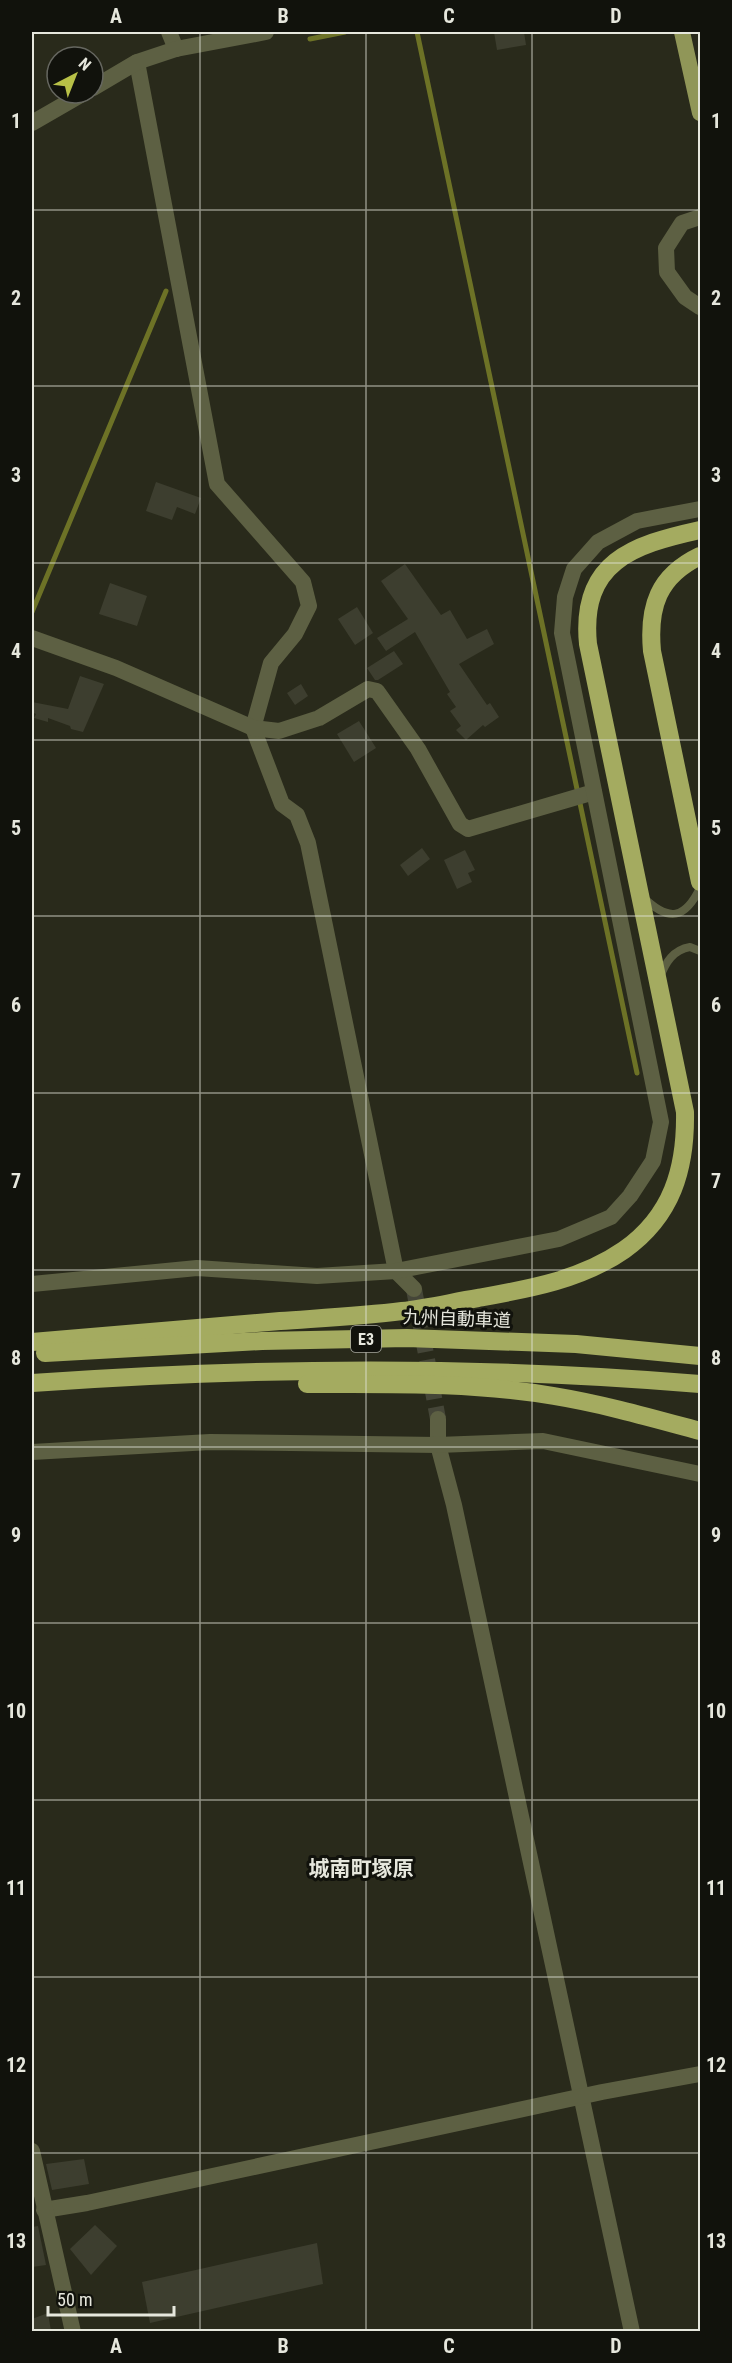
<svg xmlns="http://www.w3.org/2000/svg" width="732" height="2363" font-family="'Roboto Condensed','Noto Sans JP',sans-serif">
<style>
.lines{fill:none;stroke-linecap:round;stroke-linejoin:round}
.stream{stroke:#6d7226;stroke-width:5}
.building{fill:#3d3e2f}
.minor-tunnel{stroke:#454638;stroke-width:16;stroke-dasharray:16 8;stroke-linecap:butt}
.service{stroke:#5d6043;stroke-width:8}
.minor{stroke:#5d6043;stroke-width:16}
.tertiary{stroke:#5d6043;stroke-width:16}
.primary{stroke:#909658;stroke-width:16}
.motorway{stroke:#a4ab60;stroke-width:18}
.grid{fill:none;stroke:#e6e7dd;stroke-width:1.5;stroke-opacity:0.55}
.labels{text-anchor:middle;stroke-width:6;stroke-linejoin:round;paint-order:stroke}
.shield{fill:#11120c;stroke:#a6a79e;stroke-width:1.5}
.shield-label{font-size:16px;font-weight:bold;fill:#e6e7dd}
.street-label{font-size:18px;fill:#e6e7dd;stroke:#11120c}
.quarter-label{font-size:21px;font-weight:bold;fill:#e6e7dd;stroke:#11120c}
.neatline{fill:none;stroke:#e6e7dd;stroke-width:2}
.grid-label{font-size:20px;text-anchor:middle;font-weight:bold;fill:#e6e7dd}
</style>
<rect width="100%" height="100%" fill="#292a1b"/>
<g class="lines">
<g class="stream">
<polyline points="417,32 637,1073"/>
<polyline points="310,39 345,32"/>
<polyline points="32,612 166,291"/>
</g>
</g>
<g class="building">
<polygon points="494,32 524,32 526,45 497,50"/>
<polygon points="156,482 201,498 195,514 177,507 172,520 146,511"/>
<polygon points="405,564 441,615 450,610 467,639 487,629 494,644 459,664 487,705 490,703 499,717 485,727 483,725 466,740 456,730 461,726 450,711 456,707 447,694 450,692 415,632 386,651 377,638 408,619 381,581"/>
<polygon points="110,583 147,596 137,626 99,614"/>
<polygon points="357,607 373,633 355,645 338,619"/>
<polygon points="394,651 403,664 378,680 375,680 367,668"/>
<polygon points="80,676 104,684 83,732 71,729 70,726 48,718 48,722 34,718 36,714 32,712 32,702 68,709"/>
<polygon points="301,684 308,696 295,705 287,693"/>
<polygon points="359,721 376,748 354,762 337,734"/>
<polygon points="422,848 430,859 408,876 400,865"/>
<polygon points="465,850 475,870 468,873 472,882 457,889 444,860"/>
<polygon points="84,2159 89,2184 52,2190 46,2164"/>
<polygon points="95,2225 117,2246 91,2275 70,2249"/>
<polygon points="38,2226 46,2265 32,2267 32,2227"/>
<polygon points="317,2243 323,2284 150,2323 142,2282"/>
<polygon points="48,2313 51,2331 32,2331 32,2319"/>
</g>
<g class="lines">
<polyline class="minor-tunnel" points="414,1289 438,1419"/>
<g class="service">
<path d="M644,898C669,922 685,919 700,888"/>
<path d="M660,977C666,962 673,950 690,947L700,951"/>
</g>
<g class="minor">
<polyline points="169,32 176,49"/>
<polyline points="137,62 217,484 303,582 309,606 295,634 271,663 253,728 282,804 297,815 308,843 396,1271 414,1289"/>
<polyline points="93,88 137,62 176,49 266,32"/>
<polyline points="32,123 84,93"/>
<polyline points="700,217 682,223 666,248 667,272 685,297 700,307"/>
<polyline points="32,638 116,668 253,728 279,731 319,718 368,689 377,691 418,749 460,824 468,829 594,792"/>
<polyline points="32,1284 197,1268 317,1276 396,1271 559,1239 611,1217 630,1196 653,1161 661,1122 562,633 565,597 574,569 598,542 637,521 700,509"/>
<polyline points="438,1419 438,1445 454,1505 632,2332"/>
<polyline points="32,1452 210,1442 438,1445 543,1441 700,1474"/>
<polyline points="44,2210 87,2203 602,2092 700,2074"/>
</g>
<polyline class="tertiary" points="32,2151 73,2332"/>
<polyline class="primary" points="682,32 700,113"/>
<g class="motorway">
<path d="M700,556C658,576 648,607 652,651L700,882"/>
<path d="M32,1342C114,1335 197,1328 280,1321C321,1318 362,1316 402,1311C428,1308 453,1302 478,1298C528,1289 581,1280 624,1250C672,1216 686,1169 685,1112L588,644C580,562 632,545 700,530"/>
<polyline points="45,1353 262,1341 407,1338 576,1344 700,1356"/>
<path d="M32,1383C254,1367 478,1365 700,1384"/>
<path d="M307,1384C389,1384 472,1382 554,1396C603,1404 652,1418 700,1431"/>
</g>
</g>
<path class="grid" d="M200,32V2332M366,32V2332M532,32V2332M32,210H700M32,386H700M32,563H700M32,740H700M32,916H700M32,1093H700M32,1270H700M32,1447H700M32,1623H700M32,1800H700M32,1977H700M32,2153H700"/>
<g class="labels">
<rect class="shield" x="351" y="1326" width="30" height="26" rx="4.5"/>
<g class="shield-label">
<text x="366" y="1345">E3</text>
</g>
<g class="street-label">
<text transform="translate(457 1319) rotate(2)" y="6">九州自動車道</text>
</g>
<g class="quarter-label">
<text x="361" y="1876">城南町塚原</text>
</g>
</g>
<rect width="732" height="2363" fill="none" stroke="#11120c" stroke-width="66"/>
<g transform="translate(75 75) rotate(42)"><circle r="28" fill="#11120c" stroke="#666760" stroke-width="1.5"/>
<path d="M0-4.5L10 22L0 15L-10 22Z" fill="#b8c147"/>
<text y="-9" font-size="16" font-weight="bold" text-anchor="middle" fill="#e6e7dd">N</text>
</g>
<path d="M48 2306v9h126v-9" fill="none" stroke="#e6e7dd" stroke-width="3"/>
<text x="57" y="2306" font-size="18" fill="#e6e7dd" stroke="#11120c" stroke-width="4.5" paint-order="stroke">50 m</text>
<rect x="33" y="33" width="666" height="2297" class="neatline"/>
<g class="grid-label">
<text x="116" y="23">A</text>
<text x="283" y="23">B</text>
<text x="449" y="23">C</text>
<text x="616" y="23">D</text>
<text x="16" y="128">1</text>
<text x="716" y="128">1</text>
<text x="16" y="305">2</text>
<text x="716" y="305">2</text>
<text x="16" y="482">3</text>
<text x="716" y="482">3</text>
<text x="16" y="658">4</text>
<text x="716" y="658">4</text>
<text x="16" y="835">5</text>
<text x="716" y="835">5</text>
<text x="16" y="1012">6</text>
<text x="716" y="1012">6</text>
<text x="16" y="1188">7</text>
<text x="716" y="1188">7</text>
<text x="16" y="1365">8</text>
<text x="716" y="1365">8</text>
<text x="16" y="1542">9</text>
<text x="716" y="1542">9</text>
<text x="16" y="1718">10</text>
<text x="716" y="1718">10</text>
<text x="16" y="1895">11</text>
<text x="716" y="1895">11</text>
<text x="16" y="2072">12</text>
<text x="716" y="2072">12</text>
<text x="16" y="2248">13</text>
<text x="716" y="2248">13</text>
<text x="116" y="2353">A</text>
<text x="283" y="2353">B</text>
<text x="449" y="2353">C</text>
<text x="616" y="2353">D</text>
</g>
</svg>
